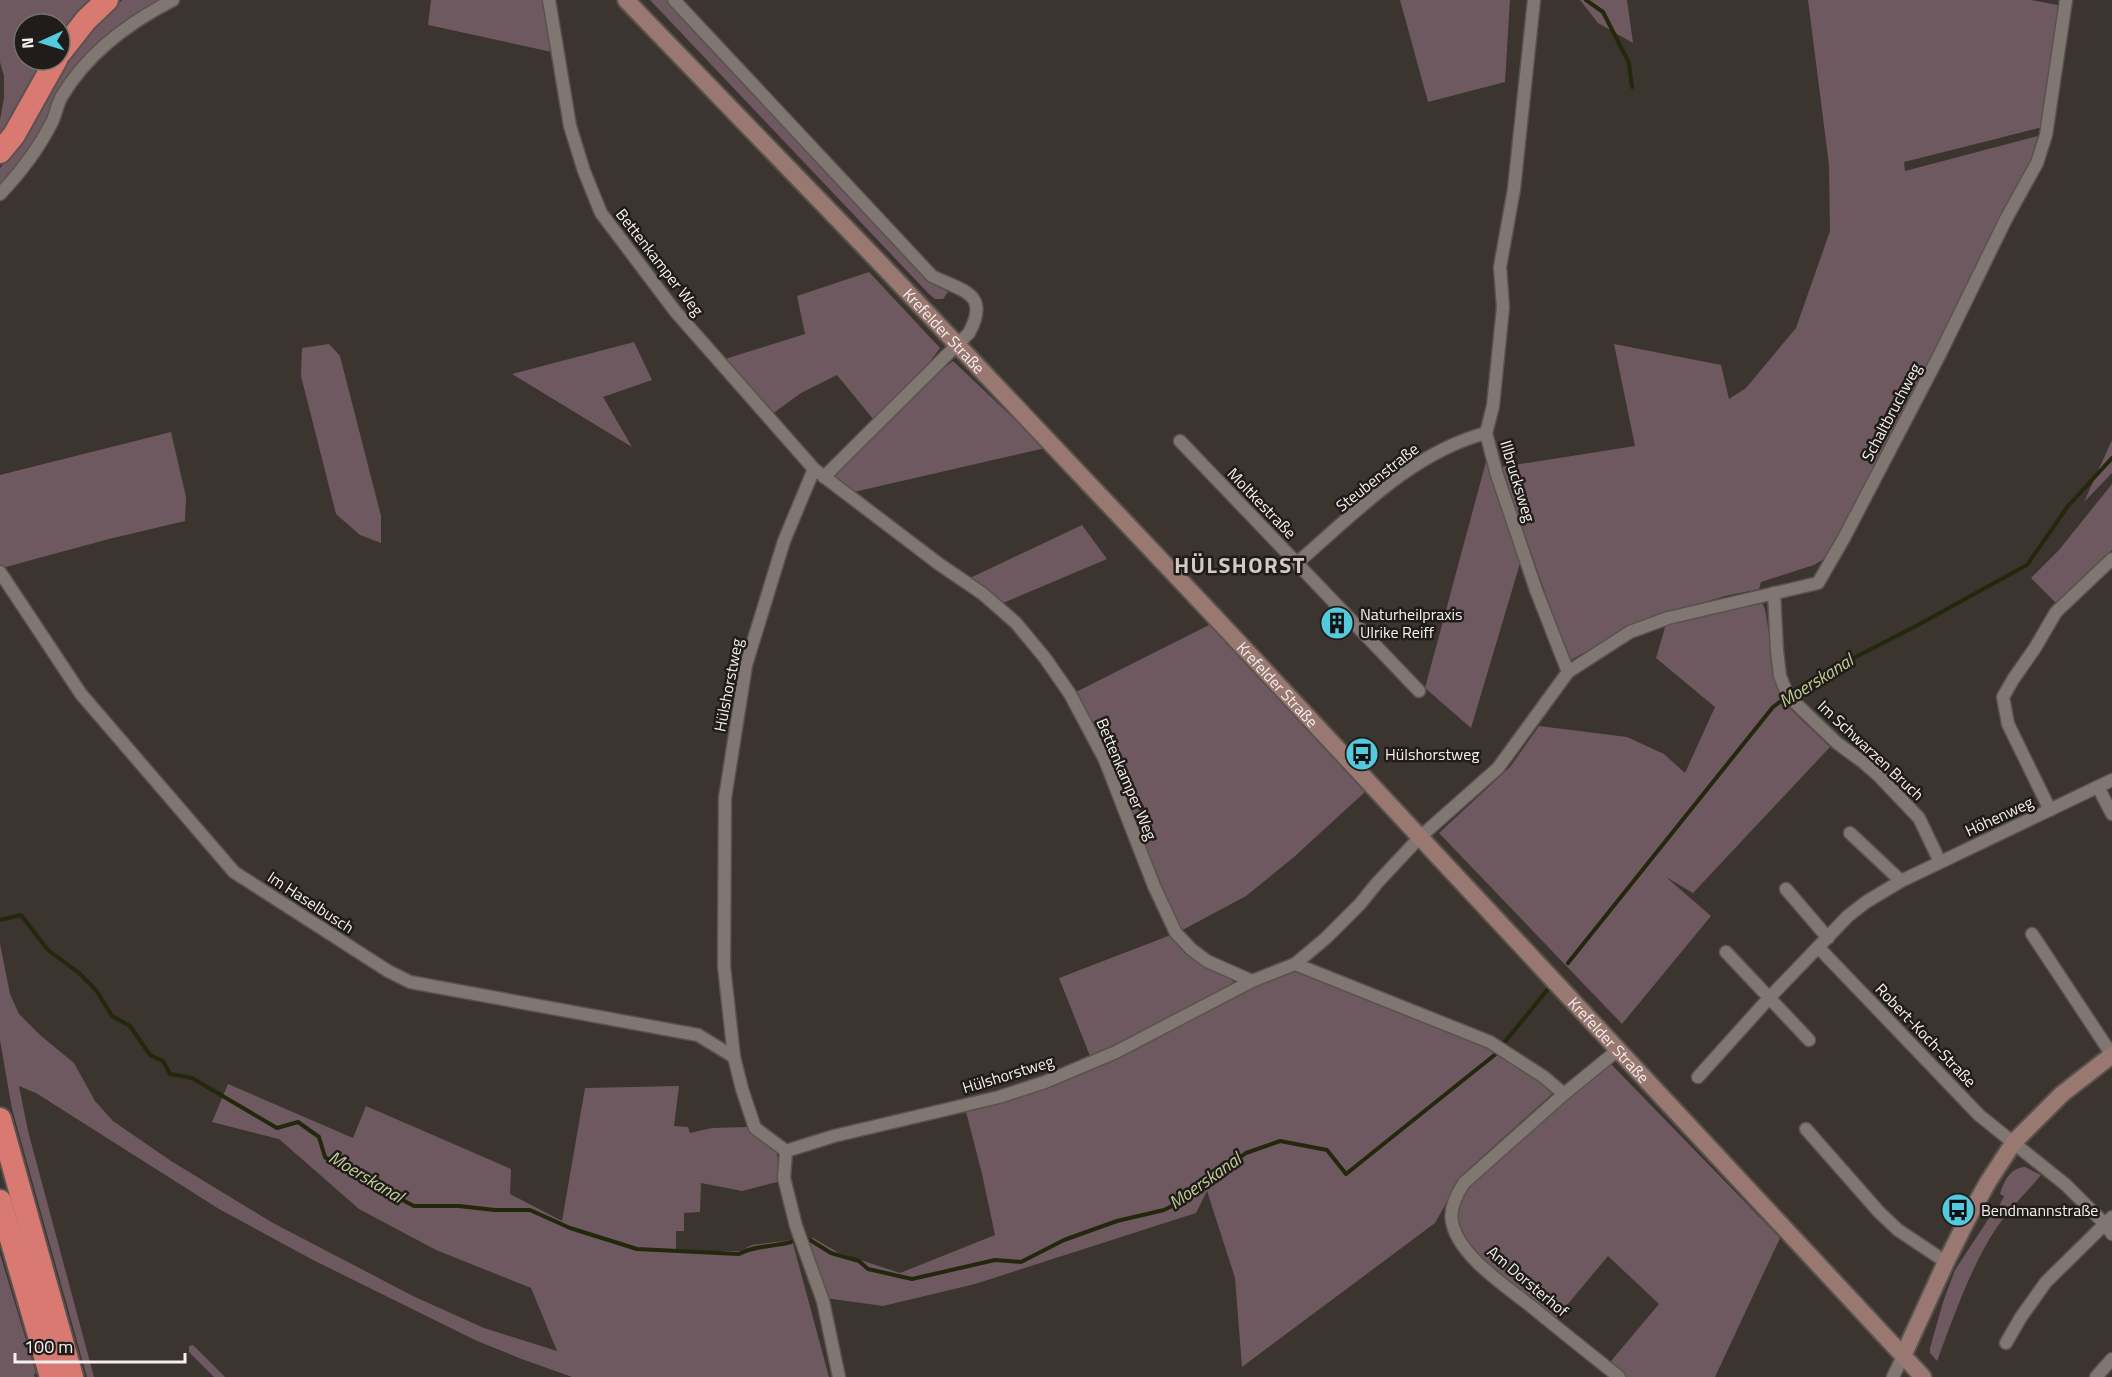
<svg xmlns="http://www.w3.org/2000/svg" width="2112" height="1377" font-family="'Titillium Web',sans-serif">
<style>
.green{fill:#6f5961}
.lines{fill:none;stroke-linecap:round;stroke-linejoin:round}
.stream{stroke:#23280c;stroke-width:4}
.street-casing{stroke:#59524e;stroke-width:15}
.secondary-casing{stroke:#59524e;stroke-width:20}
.highway-casing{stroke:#59524e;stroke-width:26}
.street{stroke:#807772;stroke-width:12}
.secondary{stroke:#9a7872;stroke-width:16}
.highway{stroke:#d87972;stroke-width:22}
.labels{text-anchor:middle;stroke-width:5;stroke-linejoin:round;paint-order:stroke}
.street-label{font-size:16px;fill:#f5f0ec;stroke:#201c1a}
.poi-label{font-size:16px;fill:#f5f0ec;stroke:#201c1a;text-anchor:start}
.water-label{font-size:18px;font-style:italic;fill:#c2cd95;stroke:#201c1a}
.district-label{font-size:22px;font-weight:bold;letter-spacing:1.5px;fill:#d4cac4;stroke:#201c1a}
</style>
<rect width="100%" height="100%" fill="#3b342f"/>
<g class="green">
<polygon points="0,0 100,0 60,44 60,24 24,24 24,60 50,60 0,144 0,120 4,98 4,76 0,62"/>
<polygon points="122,0 163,0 96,49 43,131 0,188 0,168 26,136 71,55 88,33"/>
<polygon points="431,0 545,0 552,52 428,25"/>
<polygon points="650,0 667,0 798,143 932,282 948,292 943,299 935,299 928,293"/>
<polygon points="1400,0 1510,0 1505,82 1428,102"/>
<polygon points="1580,0 1627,0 1633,43 1598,23"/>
<polygon points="1808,0 2031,0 2058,5 2057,26 2043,127 1904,162 1905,171 2038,136 2033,157 1940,345 1829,556 1814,565 1761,582 1759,589 1725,596 1626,626 1598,645 1569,661 1501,467 1635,446 1614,344 1721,365 1729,399 1746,388 1796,328 1830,231 1829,165"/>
<polygon points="869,272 940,348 899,403 953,361 1045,448 854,492 833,476 878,425 837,375 801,393 768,417 725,359 805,334 797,296"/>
<polygon points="634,342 652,380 603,397 632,447 512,374"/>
<polygon points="329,344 340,356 381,516 381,543 360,535 336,514 301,376 302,348"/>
<polygon points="171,432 186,497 185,521 109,539 2,568 0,565 0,475"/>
<polygon points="2112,440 2112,473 2084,502"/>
<polygon points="1487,458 1502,510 1521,560 1471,728 1425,688"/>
<polygon points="2112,484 2112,550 2058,605 2031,578 2059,550"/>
<polygon points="1082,525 1107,559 1003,603 970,578"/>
<polygon points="1761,600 1765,609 1777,680 1786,705 1830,747 1693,893 1666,877 1711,916 1622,1024 1439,833 1510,767 1539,726 1627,737 1664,754 1685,773 1715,707 1656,658 1666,624"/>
<polygon points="1211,624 1366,791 1294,857 1246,896 1177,933 1219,972 1232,979 1234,985 1258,986 1279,975 1294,971 1488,1045 1540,1078 1553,1093 1462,1175 1435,1223 1242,1367 1235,1278 1207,1191 1196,1213 975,1284 883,1306 825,1298 802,1239 813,1238 839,1253 900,1273 995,1235 982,1174 964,1104 1092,1061 1059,978 1176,933 1076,692"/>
<polygon points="0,944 10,994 19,1014 40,1035 74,1063 95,1101 113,1121 171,1161 273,1223 415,1297 484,1328 557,1351 531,1288 436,1250 359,1209 279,1139 212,1122 228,1084 353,1138 366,1106 511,1169 510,1194 562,1221 585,1088 679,1086 674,1126 688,1127 690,1133 712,1128 747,1127 776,1148 781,1181 742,1191 701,1183 700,1212 684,1213 684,1231 676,1231 676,1249 684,1251 740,1251 752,1245 792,1240 829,1377 572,1377 519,1358 475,1340 313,1260 219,1209 36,1093 19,1086 28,1131 94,1377 87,1377 12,1109 0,1040"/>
<polygon points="1609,1062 1780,1238 1715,1377 1619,1377 1606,1367 1659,1304 1608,1256 1552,1323 1469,1254 1452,1208 1467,1185"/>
<path d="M2025,1167L2041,1175C2027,1192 2010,1208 1997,1227C1970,1268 1954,1316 1937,1361L1930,1353V1348L1944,1299L1955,1270L1991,1215L1994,1217L2004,1196L2000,1194C2004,1181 2010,1168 2025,1167Z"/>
<polygon points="0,1254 36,1373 34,1374 35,1377 0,1377"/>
<polygon points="193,1345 225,1377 214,1377 189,1352 189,1346"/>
</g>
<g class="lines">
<g class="stream">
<polyline points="1586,0 1603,12 1629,63 1632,87"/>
<path d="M0,920L21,915L48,950L79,973L96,990L112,1016L130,1026L150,1055L163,1061L170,1074L192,1078L277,1128L298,1122L319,1137L325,1157L341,1168L414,1206H459L495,1210H530L570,1228L637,1249L739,1254C755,1245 774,1247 791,1242"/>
<polyline points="1568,963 1773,707 1807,682 1916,626 2027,565 2068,506 2112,458"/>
<polyline points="1504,1043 1548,989"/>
<polyline points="804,1241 810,1240 831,1253 859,1261 868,1269 912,1279 995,1260 1021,1262 1064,1240 1117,1221 1164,1210 1176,1204 1246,1153 1280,1141 1327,1150 1346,1174 1497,1053"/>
</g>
<g class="street-casing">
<g id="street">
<polyline points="549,0 570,126 584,171 601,213 675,311 814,469 939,564 983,594 1016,623 1045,658 1070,694 1105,760 1154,886 1176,933 1191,949 1207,961 1252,981"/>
<path d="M674,0L932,276C961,291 991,292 969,333L824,477"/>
<path d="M0,194C20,173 39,148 52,122C56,114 57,104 62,96C87,54 130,22 173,0"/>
<polyline points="1180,441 1419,691"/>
<path d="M1297,563C1355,513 1411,453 1486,433"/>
<polyline points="0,572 81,694 234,872 388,971 410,982 698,1035 734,1057"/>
<polyline points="1774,593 1777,651 1780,676 1788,696 1837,743 1863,762 1879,776 1919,818 1940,862"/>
<polyline points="1568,672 1630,632 1668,618 1818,583 1844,538 1940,354 2006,219 2037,163 2046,135 2066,0"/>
<polyline points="2098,787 2112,814"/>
<polyline points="2050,810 2008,724 2003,697 2014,678 2035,648 2056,612 2112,559"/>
<polyline points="1850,833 1901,881"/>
<polyline points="1786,889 1828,938"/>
<polyline points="2032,934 2112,1055"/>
<polyline points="1818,947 1979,1115 2066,1185 2105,1224 2112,1234"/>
<polyline points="1726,952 1809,1040"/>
<polyline points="1295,964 1490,1042 1544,1077 1564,1094 1618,1050"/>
<polyline points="1698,1077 1770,997 1848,916 1866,902 1901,881 2112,780"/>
<path d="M1564,1094L1464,1183C1456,1195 1448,1211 1453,1226C1462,1258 1507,1287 1532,1307C1561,1331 1590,1354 1619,1377"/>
<polyline points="1806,1129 1879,1212 1898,1230 1946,1262"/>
<polyline points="786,1151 755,1128 742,1089 734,1057 724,966 725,798 746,665 784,541 814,469"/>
<polyline points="2006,1343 2021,1317 2046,1282 2112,1217"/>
<polyline points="839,1377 823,1301 796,1226 784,1178 786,1151 834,1136 999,1097 1045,1082 1116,1052 1252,981 1295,964 1326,938 1360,904 1377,883 1420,837 1498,768 1568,672 1536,590 1497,475 1486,433 1493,406 1503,307 1500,267 1514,189 1534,0"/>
<polyline points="1893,1377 1903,1356"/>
<polyline points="2096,1377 2112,1359"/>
</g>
</g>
<g class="secondary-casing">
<g id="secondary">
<path id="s1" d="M626,0L880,263L1213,615L1923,1377"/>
<polyline points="1903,1356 1946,1262 1968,1218 1988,1182 2014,1142 2062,1094 2112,1055"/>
</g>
</g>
<g class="highway-casing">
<g id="highway">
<polyline points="60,53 86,20 107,0"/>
<polyline points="0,152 14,135 56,60"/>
<polyline points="0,1119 72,1377"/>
<polyline points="0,1201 51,1377"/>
</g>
</g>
<use href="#street" class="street"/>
<use href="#secondary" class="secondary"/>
<use href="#highway" class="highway"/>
</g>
<defs>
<g id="building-disc" transform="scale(1.725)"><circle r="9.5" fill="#54cade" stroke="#201c1a"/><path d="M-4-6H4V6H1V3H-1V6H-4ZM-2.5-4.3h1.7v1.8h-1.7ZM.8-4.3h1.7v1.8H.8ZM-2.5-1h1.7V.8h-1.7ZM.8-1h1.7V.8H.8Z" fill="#111"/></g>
<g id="bus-disc" transform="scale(1.725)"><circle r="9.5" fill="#54cade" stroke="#201c1a"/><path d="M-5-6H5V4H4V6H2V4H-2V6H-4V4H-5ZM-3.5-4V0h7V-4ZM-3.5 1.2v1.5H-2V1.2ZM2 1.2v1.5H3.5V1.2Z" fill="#111"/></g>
</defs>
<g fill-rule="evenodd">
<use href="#building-disc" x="1337" y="623"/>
<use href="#bus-disc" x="1362" y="754"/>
<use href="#bus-disc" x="1958" y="1210"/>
</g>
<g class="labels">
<g class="street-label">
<text transform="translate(660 262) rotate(52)" y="6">Bettenkamper Weg</text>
<text dy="6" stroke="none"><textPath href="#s1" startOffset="459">Krefelder Straße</textPath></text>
<text transform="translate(1891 412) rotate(-62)" y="6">Schaltbruchweg</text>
<text transform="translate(1377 477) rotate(-38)" y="6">Steubenstraße</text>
<text transform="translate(1518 481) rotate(73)" y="6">Illbrucksweg</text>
<text transform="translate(1262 503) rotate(46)" y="6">Moltkestraße</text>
<text transform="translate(728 685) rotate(-79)" y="6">Hülshorstweg</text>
<text dy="6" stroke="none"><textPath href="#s1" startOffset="945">Krefelder Straße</textPath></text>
<text transform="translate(1871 750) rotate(43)" y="6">Im Schwarzen Bruch</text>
<text transform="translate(1127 779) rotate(67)" y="6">Bettenkamper Weg</text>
<text transform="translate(1999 816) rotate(-25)" y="6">Höhenweg</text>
<text transform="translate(311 902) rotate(33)" y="6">Im Haselbusch</text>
<text transform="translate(1926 1035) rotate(46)" y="6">Robert-Koch-Straße</text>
<text dy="6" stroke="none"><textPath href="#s1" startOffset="1431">Krefelder Straße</textPath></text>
<text transform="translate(1008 1074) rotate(-17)" y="6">Hülshorstweg</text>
<text transform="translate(1528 1281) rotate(40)" y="6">Am Dorsterhof</text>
</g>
<g class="poi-label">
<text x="1360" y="620">Naturheilpraxis<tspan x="1360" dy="18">Ulrike Reiff</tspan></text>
<text x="1385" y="760">Hülshorstweg</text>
<text x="1981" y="1216">Bendmannstraße</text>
</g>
<g class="water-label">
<text transform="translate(1816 681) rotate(-32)" y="6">Moerskanal</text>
<text transform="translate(366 1177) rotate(31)" y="6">Moerskanal</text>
<text transform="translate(1205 1181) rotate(-35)" y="6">Moerskanal</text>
</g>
<g class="district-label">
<text x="1240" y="573">HÜLSHORST</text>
</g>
</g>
<g transform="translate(42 42) rotate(266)"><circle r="28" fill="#201c1a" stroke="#75716e" stroke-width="1.5"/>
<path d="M0-4.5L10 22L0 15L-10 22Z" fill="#54cade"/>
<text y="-9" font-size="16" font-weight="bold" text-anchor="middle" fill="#f5f0ec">N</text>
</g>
<path d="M15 1353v9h170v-9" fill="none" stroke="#f5f0ec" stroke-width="3"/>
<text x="24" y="1353" font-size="18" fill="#f5f0ec" stroke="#201c1a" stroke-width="4.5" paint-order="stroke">100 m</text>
</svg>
